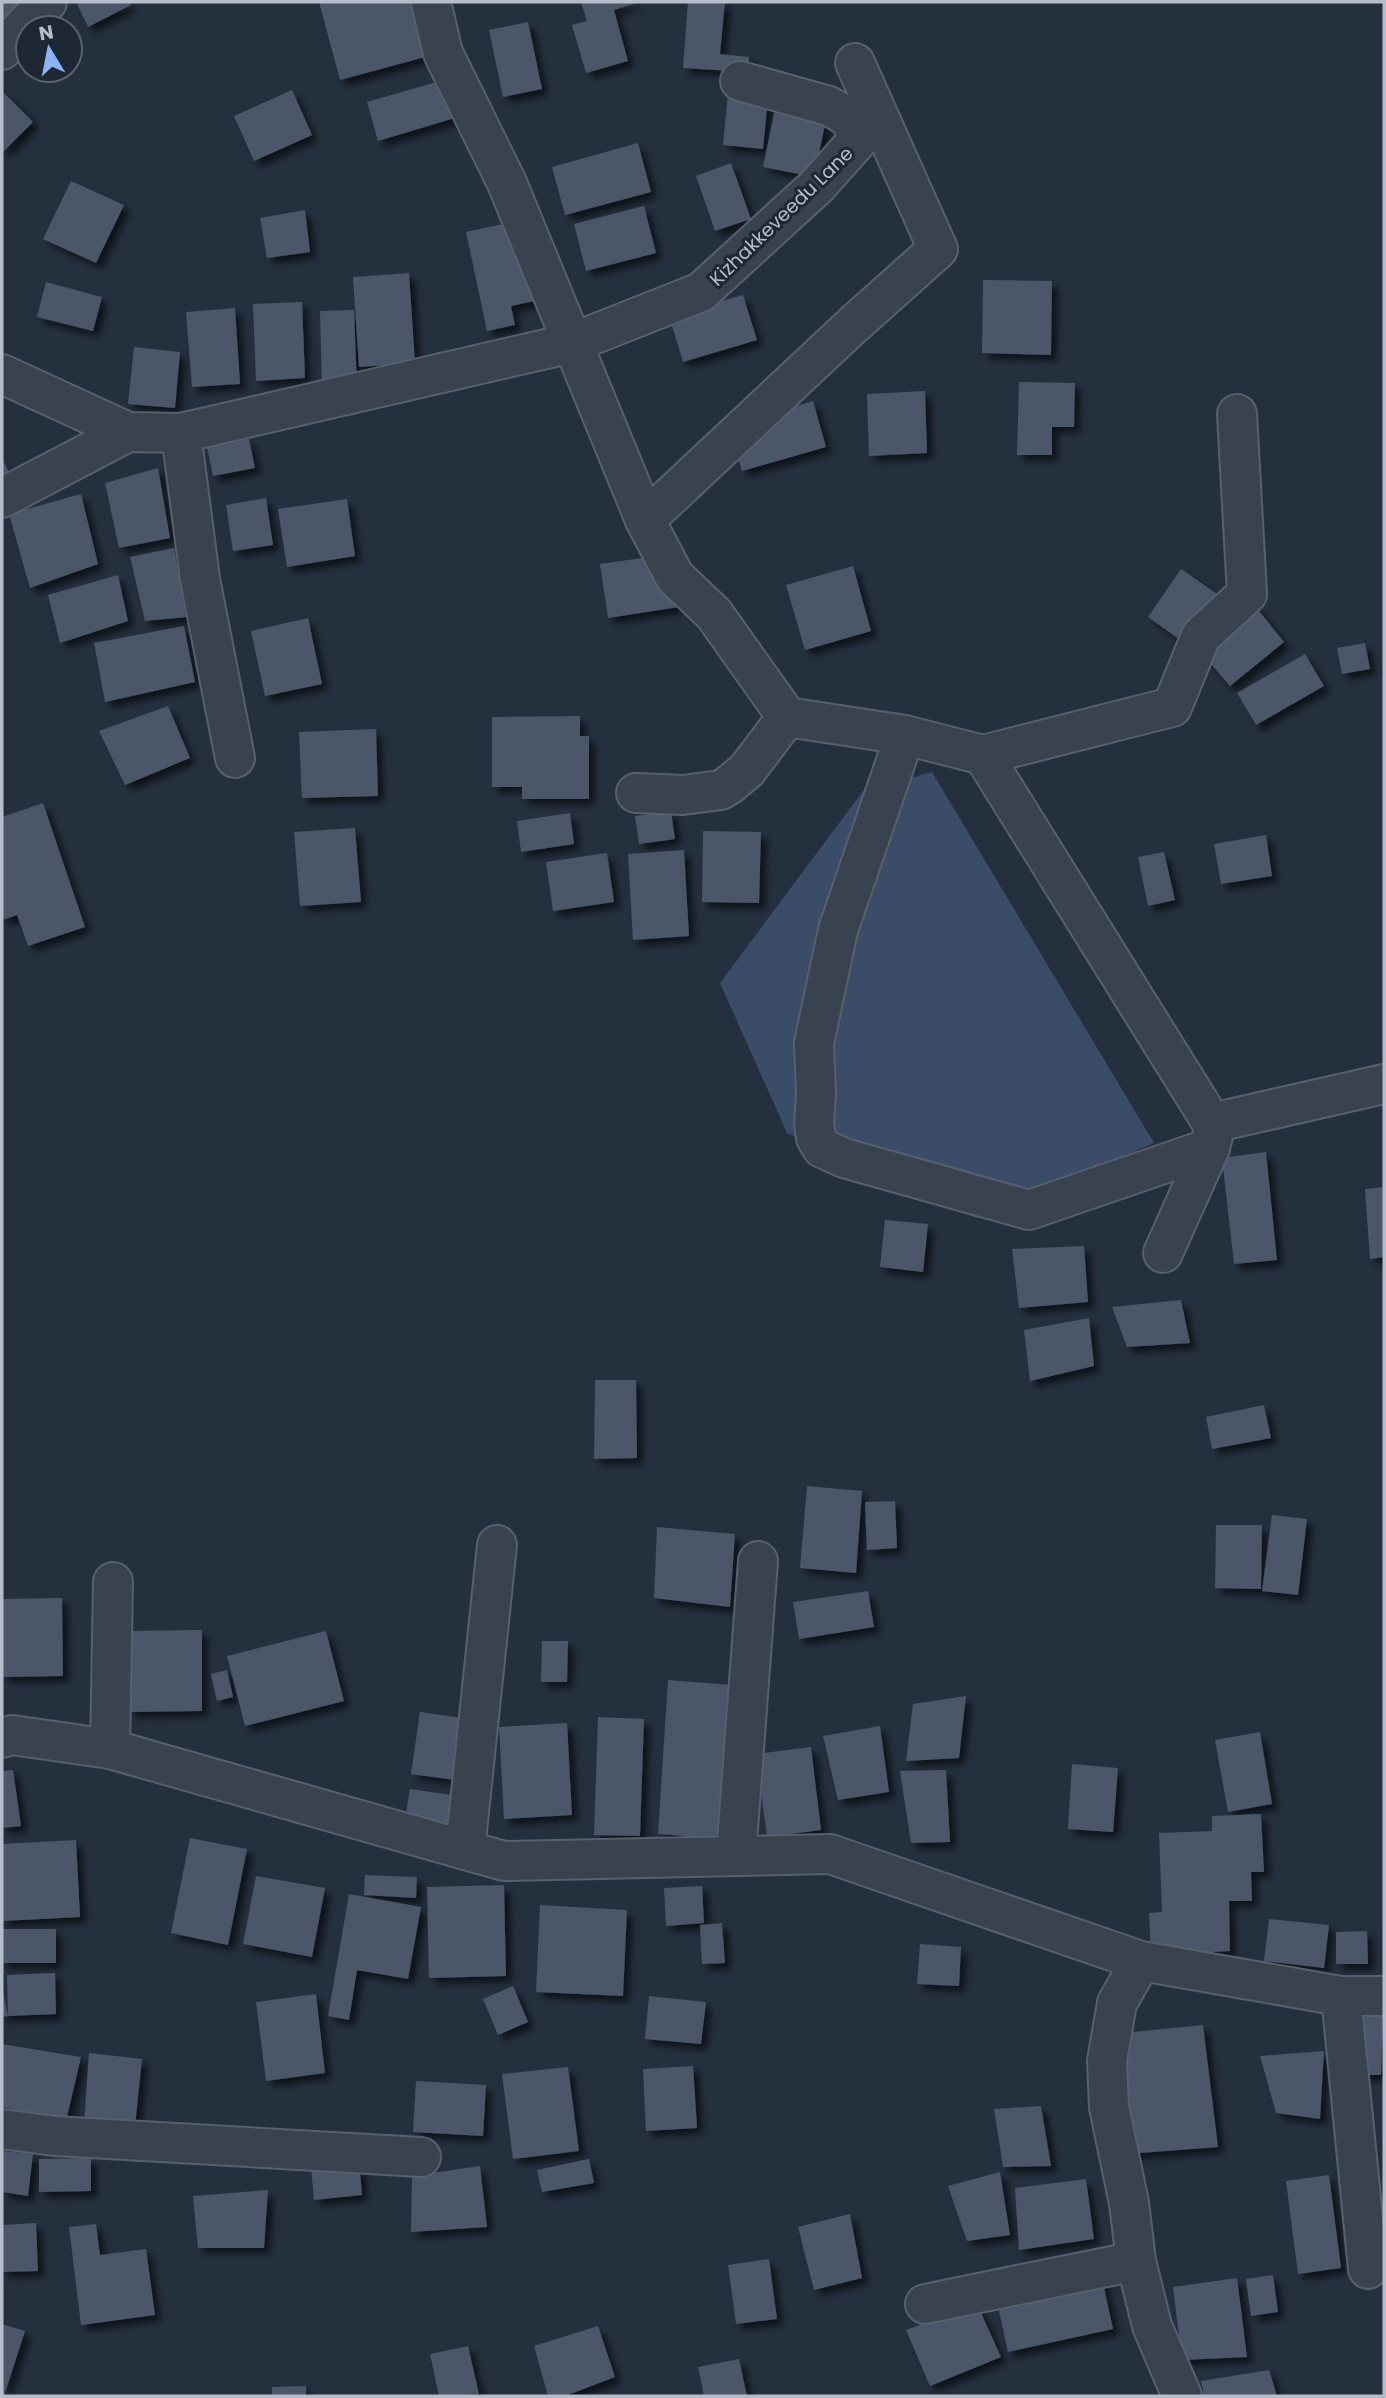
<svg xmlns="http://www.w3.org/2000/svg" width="1386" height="2398" font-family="Poppins,sans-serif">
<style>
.water{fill:#3b4c68}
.building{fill:#4b5668;filter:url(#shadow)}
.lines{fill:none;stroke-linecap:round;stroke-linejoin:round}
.minor-casing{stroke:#57606d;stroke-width:42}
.minor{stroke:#39424f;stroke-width:38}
.labels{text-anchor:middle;stroke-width:6;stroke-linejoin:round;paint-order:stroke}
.street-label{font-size:19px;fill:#b6bdca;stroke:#1e2734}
</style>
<defs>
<filter id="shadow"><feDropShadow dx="6" dy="6" stdDeviation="3.5" flood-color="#0009"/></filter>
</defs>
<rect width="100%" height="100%" fill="#25303f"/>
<polygon class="water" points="932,772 1154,1143 976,1218 787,1133 720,983 863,791"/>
<g class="building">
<polygon points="2,2 23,2 2,20"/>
<polygon points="76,2 129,2 131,5 88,27"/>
<polygon points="319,2 426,2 440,53 340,80"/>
<polygon points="581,2 640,2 614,10 628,61 586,73 572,25 587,21"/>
<polygon points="688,2 725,2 720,54 749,57 748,72 683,68"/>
<polygon points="528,22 542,89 503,97 489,30"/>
<polygon points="447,79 458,117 378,141 367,102"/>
<polygon points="292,90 312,135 254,161 234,116"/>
<polygon points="2,91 33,122 2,153"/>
<polygon points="728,94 768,98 763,149 723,145"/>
<polygon points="776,104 827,115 814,177 763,167"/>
<polygon points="638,143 651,192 565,215 552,167"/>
<polygon points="731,163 751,219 715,231 696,176"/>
<polygon points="71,181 124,205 96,263 43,239"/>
<polygon points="644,206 656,253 586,271 574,224"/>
<polygon points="305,210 310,252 267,258 260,218"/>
<polygon points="522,220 539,300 511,306 515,325 487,331 466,232"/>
<polygon points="409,273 415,363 359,367 353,277"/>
<polygon points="983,280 1052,281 1051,355 982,353"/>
<polygon points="46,282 102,297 93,331 37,317"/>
<polygon points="743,295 757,340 683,362 669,316"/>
<polygon points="302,302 305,378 256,381 253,304"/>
<polygon points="235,308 240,384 192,387 186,312"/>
<polygon points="354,310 357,388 322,389 320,311"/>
<polygon points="134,347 180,352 175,408 128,404"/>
<polygon points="1019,382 1075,383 1074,427 1052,427 1052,455 1017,455"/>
<polygon points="925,391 927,453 869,456 867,394"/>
<polygon points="813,401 826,447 742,471 728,426"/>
<polygon points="249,439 255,468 213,476 207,447"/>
<polygon points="2,458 13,480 2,485"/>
<polygon points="158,468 170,538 119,548 105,483"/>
<polygon points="81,494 98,564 30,588 9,514"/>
<polygon points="266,498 273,545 233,551 226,505"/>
<polygon points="347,499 355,556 287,567 278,509"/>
<polygon points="174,548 186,617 145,621 130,557"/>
<polygon points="671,554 679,607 608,618 600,564"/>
<polygon points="853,566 871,631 805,650 786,585"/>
<polygon points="1181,569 1220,596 1186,644 1148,617"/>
<polygon points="118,575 128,621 60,643 48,595"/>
<polygon points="1255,606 1284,642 1230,686 1200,651"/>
<polygon points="308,618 322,684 265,696 251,631"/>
<polygon points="184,626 195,682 105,702 94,643"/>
<polygon points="1365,643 1370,669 1342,674 1337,648"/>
<polygon points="1305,654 1324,686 1256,725 1237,693"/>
<polygon points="168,706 190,758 125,785 99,731"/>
<polygon points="580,716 580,736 589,736 589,799 522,799 522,787 492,787 492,717"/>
<polygon points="376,729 378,796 302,798 299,732"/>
<polygon points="43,803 85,927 28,946 17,915 2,920 2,817"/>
<polygon points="671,811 675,839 639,844 635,816"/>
<polygon points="570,813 574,844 521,852 517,821"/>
<polygon points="355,828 361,902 300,906 294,832"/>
<polygon points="703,831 761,832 759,903 702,902"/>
<polygon points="1266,835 1272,876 1221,884 1214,844"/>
<polygon points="684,850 689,936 633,940 628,854"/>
<polygon points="1164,852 1175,900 1148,906 1138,857"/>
<polygon points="607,853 614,902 553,911 546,862"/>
<polygon points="1266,1152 1277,1260 1234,1264 1222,1158"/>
<polygon points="1384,1187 1384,1257 1370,1259 1365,1189"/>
<polygon points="885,1220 928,1224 923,1272 880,1267"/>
<polygon points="1084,1246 1088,1302 1019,1308 1012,1249"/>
<polygon points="1181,1300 1190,1343 1127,1347 1112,1307"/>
<polygon points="1089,1318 1094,1366 1030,1381 1024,1330"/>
<polygon points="595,1380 636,1380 637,1458 594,1459"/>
<polygon points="1264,1405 1271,1438 1212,1449 1206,1417"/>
<polygon points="807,1486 862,1491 856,1573 800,1568"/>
<polygon points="895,1501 897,1548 867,1550 865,1502"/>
<polygon points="1272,1515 1307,1519 1298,1595 1262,1591"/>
<polygon points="1216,1525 1262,1525 1261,1589 1215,1588"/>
<polygon points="657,1527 735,1534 730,1607 654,1598"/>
<polygon points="868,1591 874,1627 799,1639 793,1602"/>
<polygon points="62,1598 63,1676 2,1677 2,1599"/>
<polygon points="202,1630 202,1711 128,1712 127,1631"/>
<polygon points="326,1631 344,1701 245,1726 227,1656"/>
<polygon points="542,1641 568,1641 567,1682 541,1682"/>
<polygon points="227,1670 233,1697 217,1701 211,1674"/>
<polygon points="668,1680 733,1685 723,1839 658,1834"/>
<polygon points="966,1696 959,1758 906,1761 913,1704"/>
<polygon points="420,1712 470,1719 461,1781 411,1774"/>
<polygon points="598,1717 644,1719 640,1836 594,1835"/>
<polygon points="567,1723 572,1815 504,1819 499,1727"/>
<polygon points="880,1726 889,1792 838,1800 823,1736"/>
<polygon points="1260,1732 1272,1804 1228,1812 1215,1740"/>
<polygon points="811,1747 821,1830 767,1837 756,1754"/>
<polygon points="1072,1764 1118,1768 1113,1832 1068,1829"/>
<polygon points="13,1770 21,1826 2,1828 2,1771"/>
<polygon points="946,1770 950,1842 911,1843 900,1771"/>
<polygon points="410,1789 452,1795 448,1826 405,1819"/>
<polygon points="1261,1814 1264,1872 1251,1872 1252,1901 1229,1901 1230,1951 1151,1955 1149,1913 1162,1912 1159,1833 1212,1831 1212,1816"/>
<polygon points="190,1838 247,1849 228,1945 171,1933"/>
<polygon points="76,1840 80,1917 2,1921 2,1844"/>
<polygon points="365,1875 417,1877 416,1898 364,1895"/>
<polygon points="256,1876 325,1888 312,1957 243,1944"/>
<polygon points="504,1885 506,1976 429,1978 427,1887"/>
<polygon points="702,1886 704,1923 666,1926 664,1888"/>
<polygon points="349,1894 421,1907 408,1979 357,1970 349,2020 328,2016"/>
<polygon points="540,1905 627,1910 623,1996 536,1992"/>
<polygon points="1269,1919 1329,1925 1324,1968 1264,1961"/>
<polygon points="722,1923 725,1963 702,1964 700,1925"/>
<rect x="2" y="1929" width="54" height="34"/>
<polygon points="1367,1931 1368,1964 1336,1964 1336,1932"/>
<polygon points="920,1944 961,1947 959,1986 917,1984"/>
<polygon points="55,1973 56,2014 8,2016 7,1975"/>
<polygon points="513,1986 528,2022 498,2035 483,1999"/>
<polygon points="2,1988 8,2016 2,2017"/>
<polygon points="316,1994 325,2073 266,2081 256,2002"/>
<polygon points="649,1996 706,2002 701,2044 645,2039"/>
<polygon points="1359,2014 1383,2015 1381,2075 1358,2075"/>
<polygon points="1203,2025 1218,2147 1127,2154 1123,2033"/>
<polygon points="2,2044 81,2057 66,2121 2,2107"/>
<polygon points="1324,2051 1320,2119 1276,2113 1260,2056"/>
<polygon points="89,2053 142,2059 135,2126 84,2125"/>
<polygon points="693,2066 697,2128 646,2131 643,2069"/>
<polygon points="568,2067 579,2151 513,2159 502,2074"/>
<polygon points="416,2081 486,2085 483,2136 413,2132"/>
<polygon points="1041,2106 1051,2166 1003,2167 994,2109"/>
<polygon points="2,2151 33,2154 28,2196 2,2192"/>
<polygon points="91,2158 91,2191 39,2192 39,2159"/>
<polygon points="589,2159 594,2183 542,2192 537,2170"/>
<polygon points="359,2161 362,2195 314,2200 311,2166"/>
<polygon points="480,2166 487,2227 411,2232 412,2176"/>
<polygon points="1000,2172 1010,2235 967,2241 948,2186"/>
<polygon points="1329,2175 1341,2268 1298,2274 1286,2181"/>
<polygon points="1086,2179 1094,2239 1019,2250 1015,2188"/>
<polygon points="268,2190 264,2248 198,2248 193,2196"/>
<polygon points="850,2214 862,2278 814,2290 798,2227"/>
<polygon points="36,2223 38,2271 2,2272 2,2225"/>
<polygon points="96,2224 100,2255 146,2249 155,2315 81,2325 69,2227"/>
<polygon points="769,2259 777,2319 736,2324 728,2265"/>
<polygon points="1101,2274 1113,2329 1008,2352 996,2297"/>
<polygon points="1273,2275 1278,2312 1251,2316 1246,2279"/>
<polygon points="1237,2278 1247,2357 1182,2360 1173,2287"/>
<polygon points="977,2304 1001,2357 930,2386 906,2330"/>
<polygon points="2,2324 25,2331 4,2396 2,2396"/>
<polygon points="598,2326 615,2377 565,2396 548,2396 534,2346"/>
<polygon points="468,2346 479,2394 439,2396 430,2354"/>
<polygon points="739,2359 747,2396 704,2396 698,2367"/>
<polygon points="1269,2370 1277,2396 1204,2396 1201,2381"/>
<polygon points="306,2386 306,2396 272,2396 272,2387"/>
</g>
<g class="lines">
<g class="minor-casing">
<g id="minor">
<polyline points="431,2 443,53 507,183 645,520 675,577 714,614 787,717 905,735 983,755 1212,1123 1213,1136 1210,1148 1029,1210 844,1158 822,1148 816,1138 814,1123 816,1094 814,1043 838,930 905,735"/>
<polyline points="2,50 47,2"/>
<polyline points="2,374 128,432 181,433 572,343 701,292 817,186 858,140 851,119 829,106 740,81"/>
<polyline points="181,433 200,579 235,758"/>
<polyline points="2,498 128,432"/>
<polyline points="645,520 853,325 938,249 855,63"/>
<polyline points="983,755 1172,707 1201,636 1247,594 1237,414"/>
<polyline points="636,793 683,795 721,790 729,785 747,770 787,717"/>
<polyline points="1212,1123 1384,1084"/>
<polyline points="1163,1253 1210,1148"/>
<polyline points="2,1738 12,1735 110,1749 504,1861 830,1854 1141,1961 1341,1996 1384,1996"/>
<polyline points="110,1749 113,1582"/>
<polyline points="465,1850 497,1545"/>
<polyline points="736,1856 758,1561"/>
<polyline points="1141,1961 1117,2003 1107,2061 1109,2107 1129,2203 1136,2261 1152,2326 1182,2396"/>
<polyline points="1341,1996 1368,2269"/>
<polyline points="2,2129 55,2136 421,2157"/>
<polyline points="925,2304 1136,2261"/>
</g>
</g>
<use href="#minor" class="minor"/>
</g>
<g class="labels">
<g class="street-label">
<text transform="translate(781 216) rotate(-44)" y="7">Kizhakkeveedu Lane</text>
</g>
</g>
<rect width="1386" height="2398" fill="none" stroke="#b6bdca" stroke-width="7"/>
<g transform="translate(49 49) rotate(350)"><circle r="33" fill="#1e2734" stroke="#5b6370" stroke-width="2"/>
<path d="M0-5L12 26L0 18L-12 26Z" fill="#8db3f7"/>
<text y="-10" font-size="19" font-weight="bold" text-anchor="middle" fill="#b6bdca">N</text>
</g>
</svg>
